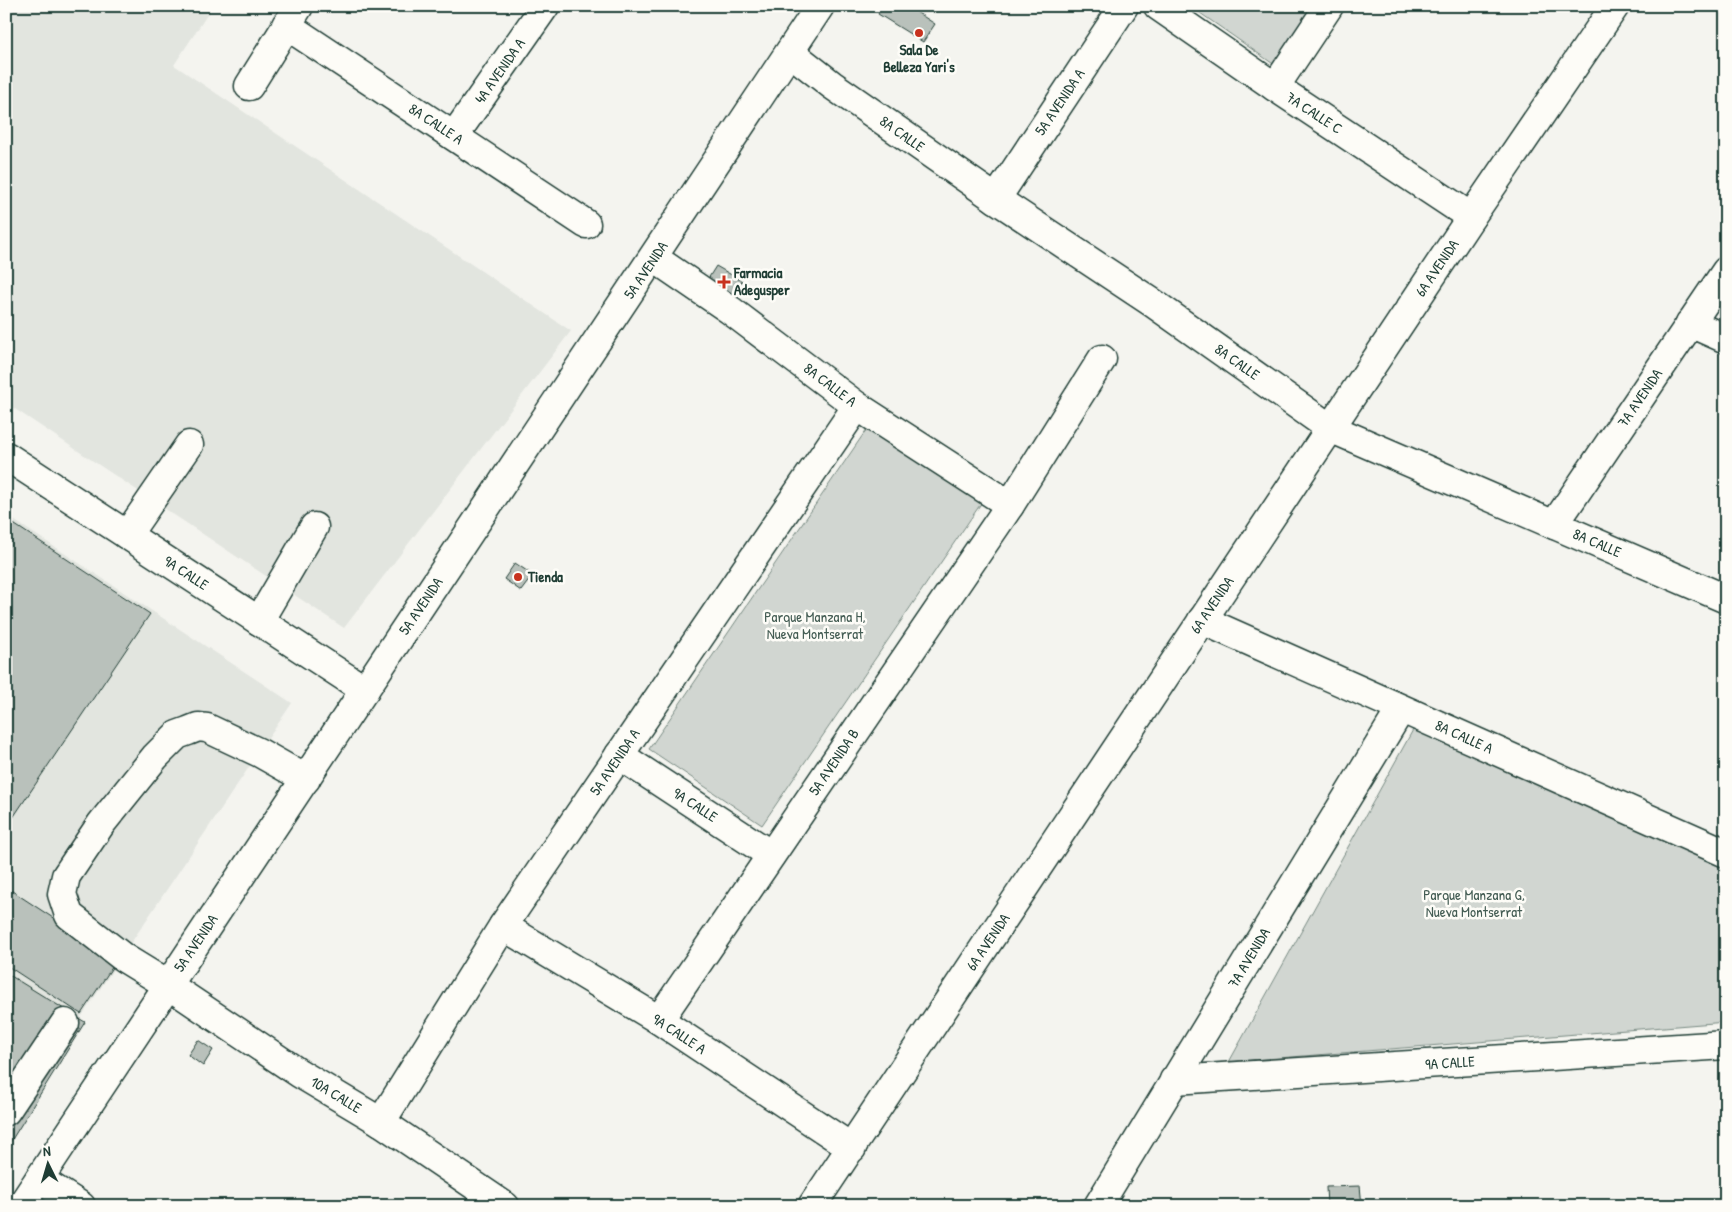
<svg xmlns="http://www.w3.org/2000/svg" width="1732" height="1212" font-family="'Patrick Hand',sans-serif">
<style>
.built{fill:#e2e5df}
.green{fill:#d1d6d1;stroke:#788a82}
.building{fill:#b9c1bb;stroke:#1f3d34}
.lines{fill:none;stroke-linecap:round;stroke-linejoin:round}
.minor-casing{stroke:#1f3d34;stroke-width:31}
.major-casing{stroke:#1f3d34;stroke-width:31}
.minor{stroke:#fdfcf7;stroke-width:28}
.major{stroke:#fdfcf7;stroke-width:28}
.poi-dot{fill:#c8321e;stroke:#fdfcf7;stroke-width:2}
.labels{text-anchor:middle;stroke-width:5;stroke-linejoin:round;paint-order:stroke}
.poi-label{font-size:15px;font-weight:bold;fill:#1f3d34;stroke:#fdfcf7;text-anchor:start}
.street-label{font-size:15px;fill:#1f3d34;stroke:#fdfcf7}
.park-label{font-size:15px;fill:#435c53;stroke:#fdfcf7}
</style>
<rect width="100%" height="100%" fill="#f4f4ef"/>
<filter id="ink" filterUnits="userSpaceOnUse"><feTurbulence type="fractalNoise" baseFrequency=".02" numOctaves="2"/><feDisplacementMap in="SourceGraphic" scale="10" xChannelSelector="R" yChannelSelector="G"/><feConvolveMatrix kernelMatrix="1 2 1 2 8 2 1 2 1" color-interpolation-filters="sRGB"/></filter>
<g filter="url(#ink)">
<g class="built">
<polygon points="6,6 213,6 174,65 571,331 344,628 6,403"/>
<polygon points="6,515 292,703 6,1129"/>
</g>
<g class="green">
<polygon points="1190,6 1320,6 1279,68"/>
<polygon points="869,426 982,502 762,825 649,749"/>
<polygon points="1414,728 1726,859 1726,1022 1229,1062"/>
</g>
<g class="building">
<polygon points="883,6 907,6 935,24 923,42 878,14"/>
<polygon points="716,266 742,281 732,297 706,282"/>
<polygon points="6,519 150,614 6,828"/>
<polygon points="515,563 533,575 521,591 504,579"/>
<polygon points="6,887 117,960 81,1014 6,965"/>
<polygon points="6,973 85,1022 6,1149"/>
<polygon points="198,1040 213,1050 203,1066 188,1055"/>
<polygon points="1360,1186 1362,1206 1327,1206 1326,1187"/>
</g>
<g class="lines">
<g class="minor-casing">
<g id="minor">
<polyline points="1158,6 1275,87 1471,217"/>
<polyline points="286,25 586,224"/>
<polyline points="790,52 832,85 996,199 1153,303 1330,428 1726,599"/>
<polyline points="249,86 299,6"/>
<polyline points="1275,87 1329,6"/>
<polyline points="454,136 545,6"/>
<polyline points="996,199 1124,6"/>
<polyline points="654,258 730,310 857,406 1010,505"/>
<polyline points="1690,323 1726,339"/>
<polyline points="6,456 365,690"/>
<polyline points="1554,525 1726,271"/>
<polyline points="127,535 189,445"/>
<polyline points="1202,620 1726,853"/>
<polyline points="259,621 314,527"/>
<polyline points="619,755 771,855"/>
<polyline points="306,779 260,753 207,728 198,727 188,731 177,735 155,757 101,824 66,876 62,894 69,915 124,958 168,985 299,1073 381,1122 505,1206"/>
<polyline points="503,926 659,1020 852,1148"/>
<polyline points="659,1020 1010,505 1102,359"/>
<polyline points="1174,1080 1726,1045"/>
<polyline points="6,1111 65,1023"/>
<polyline points="381,1122 503,926 857,406"/>
<polyline points="39,1179 81,1206"/>
<polyline points="812,1206 1471,217 1615,6"/>
<polyline points="1098,1206 1401,709"/>
</g>
</g>
<g class="major-casing">
<polyline id="major" points="21,1206 820,6"/>
</g>
<use href="#minor" class="minor"/>
<use href="#major" class="major"/>
</g>
</g>
<g class="poi-dot">
<circle cx="919" cy="33" r="5"/>
<path d="M721.5 274.5h5v5h5v5h-5v5h-5v-5h-5v-5h5z"/>
<circle cx="518" cy="577" r="5"/>
</g>
<g class="labels">
<g class="poi-label">
<text x="919" y="55" text-anchor="middle">Sala De<tspan x="919" dy="17">Belleza Yari's</tspan></text>
<text x="734" y="278">Farmacia<tspan x="734" dy="17">Adegusper</tspan></text>
<text x="528" y="582">Tienda</text>
</g>
<g class="street-label">
<text transform="translate(500 71) rotate(-55)" y="5">4A AVENIDA A</text>
<text transform="translate(1060 102) rotate(-56)" y="5">5A AVENIDA A</text>
<text transform="translate(1314 113) rotate(33)" y="5">7A CALLE C</text>
<text transform="translate(436 124) rotate(33)" y="5">8A CALLE A</text>
<text transform="translate(902 134) rotate(35)" y="5">8A CALLE</text>
<text transform="translate(1437 268) rotate(-56)" y="5">6A AVENIDA</text>
<text transform="translate(646 270) rotate(-56)" y="5">5A AVENIDA</text>
<text transform="translate(1237 362) rotate(35)" y="5">8A CALLE</text>
<text transform="translate(830 385) rotate(37)" y="5">8A CALLE A</text>
<text transform="translate(1640 398) rotate(-56)" y="5">7A AVENIDA</text>
<text transform="translate(1597 543) rotate(23)" y="5">8A CALLE</text>
<text transform="translate(186 573) rotate(33)" y="5">9A CALLE</text>
<text transform="translate(1212 605) rotate(-56)" y="5">6A AVENIDA</text>
<text transform="translate(421 606) rotate(-56)" y="5">5A AVENIDA</text>
<text transform="translate(1464 737) rotate(24)" y="5">8A CALLE A</text>
<text transform="translate(615 762) rotate(-56)" y="5">5A AVENIDA A</text>
<text transform="translate(834 762) rotate(-56)" y="5">5A AVENIDA B</text>
<text transform="translate(695 805) rotate(33)" y="5">9A CALLE</text>
<text transform="translate(988 942) rotate(-56)" y="5">6A AVENIDA</text>
<text transform="translate(196 943) rotate(-56)" y="5">5A AVENIDA</text>
<text transform="translate(1249 958) rotate(-59)" y="5">7A AVENIDA</text>
<text transform="translate(679 1034) rotate(33)" y="5">9A CALLE A</text>
<text transform="translate(1450 1063) rotate(-4)" y="5">9A CALLE</text>
<text transform="translate(336 1095) rotate(31)" y="5">10A CALLE</text>
</g>
<g class="park-label">
<text x="815" y="622">Parque Manzana H,<tspan x="815" dy="17">Nueva Montserrat</tspan></text>
<text x="1474" y="900">Parque Manzana G,<tspan x="1474" dy="17">Nueva Montserrat</tspan></text>
</g>
</g>
<rect width="1732" height="1212" fill="none" stroke="#fdfcf7" stroke-width="25"/>
<rect x="12" y="12" width="1707" height="1187" fill="none" stroke="#1f3d34" stroke-width="2" filter="url(#ink)"/>
<g transform="translate(48 1164) rotate(355)" stroke="#fdfcf7" stroke-width="4" paint-order="stroke">
<path d="M0-4L9 19L0 12L-9 19Z" fill="#1f3d34"/>
<text y="-8" font-size="14" font-weight="bold" text-anchor="middle" fill="#1f3d34">N</text>
</g>
</svg>
